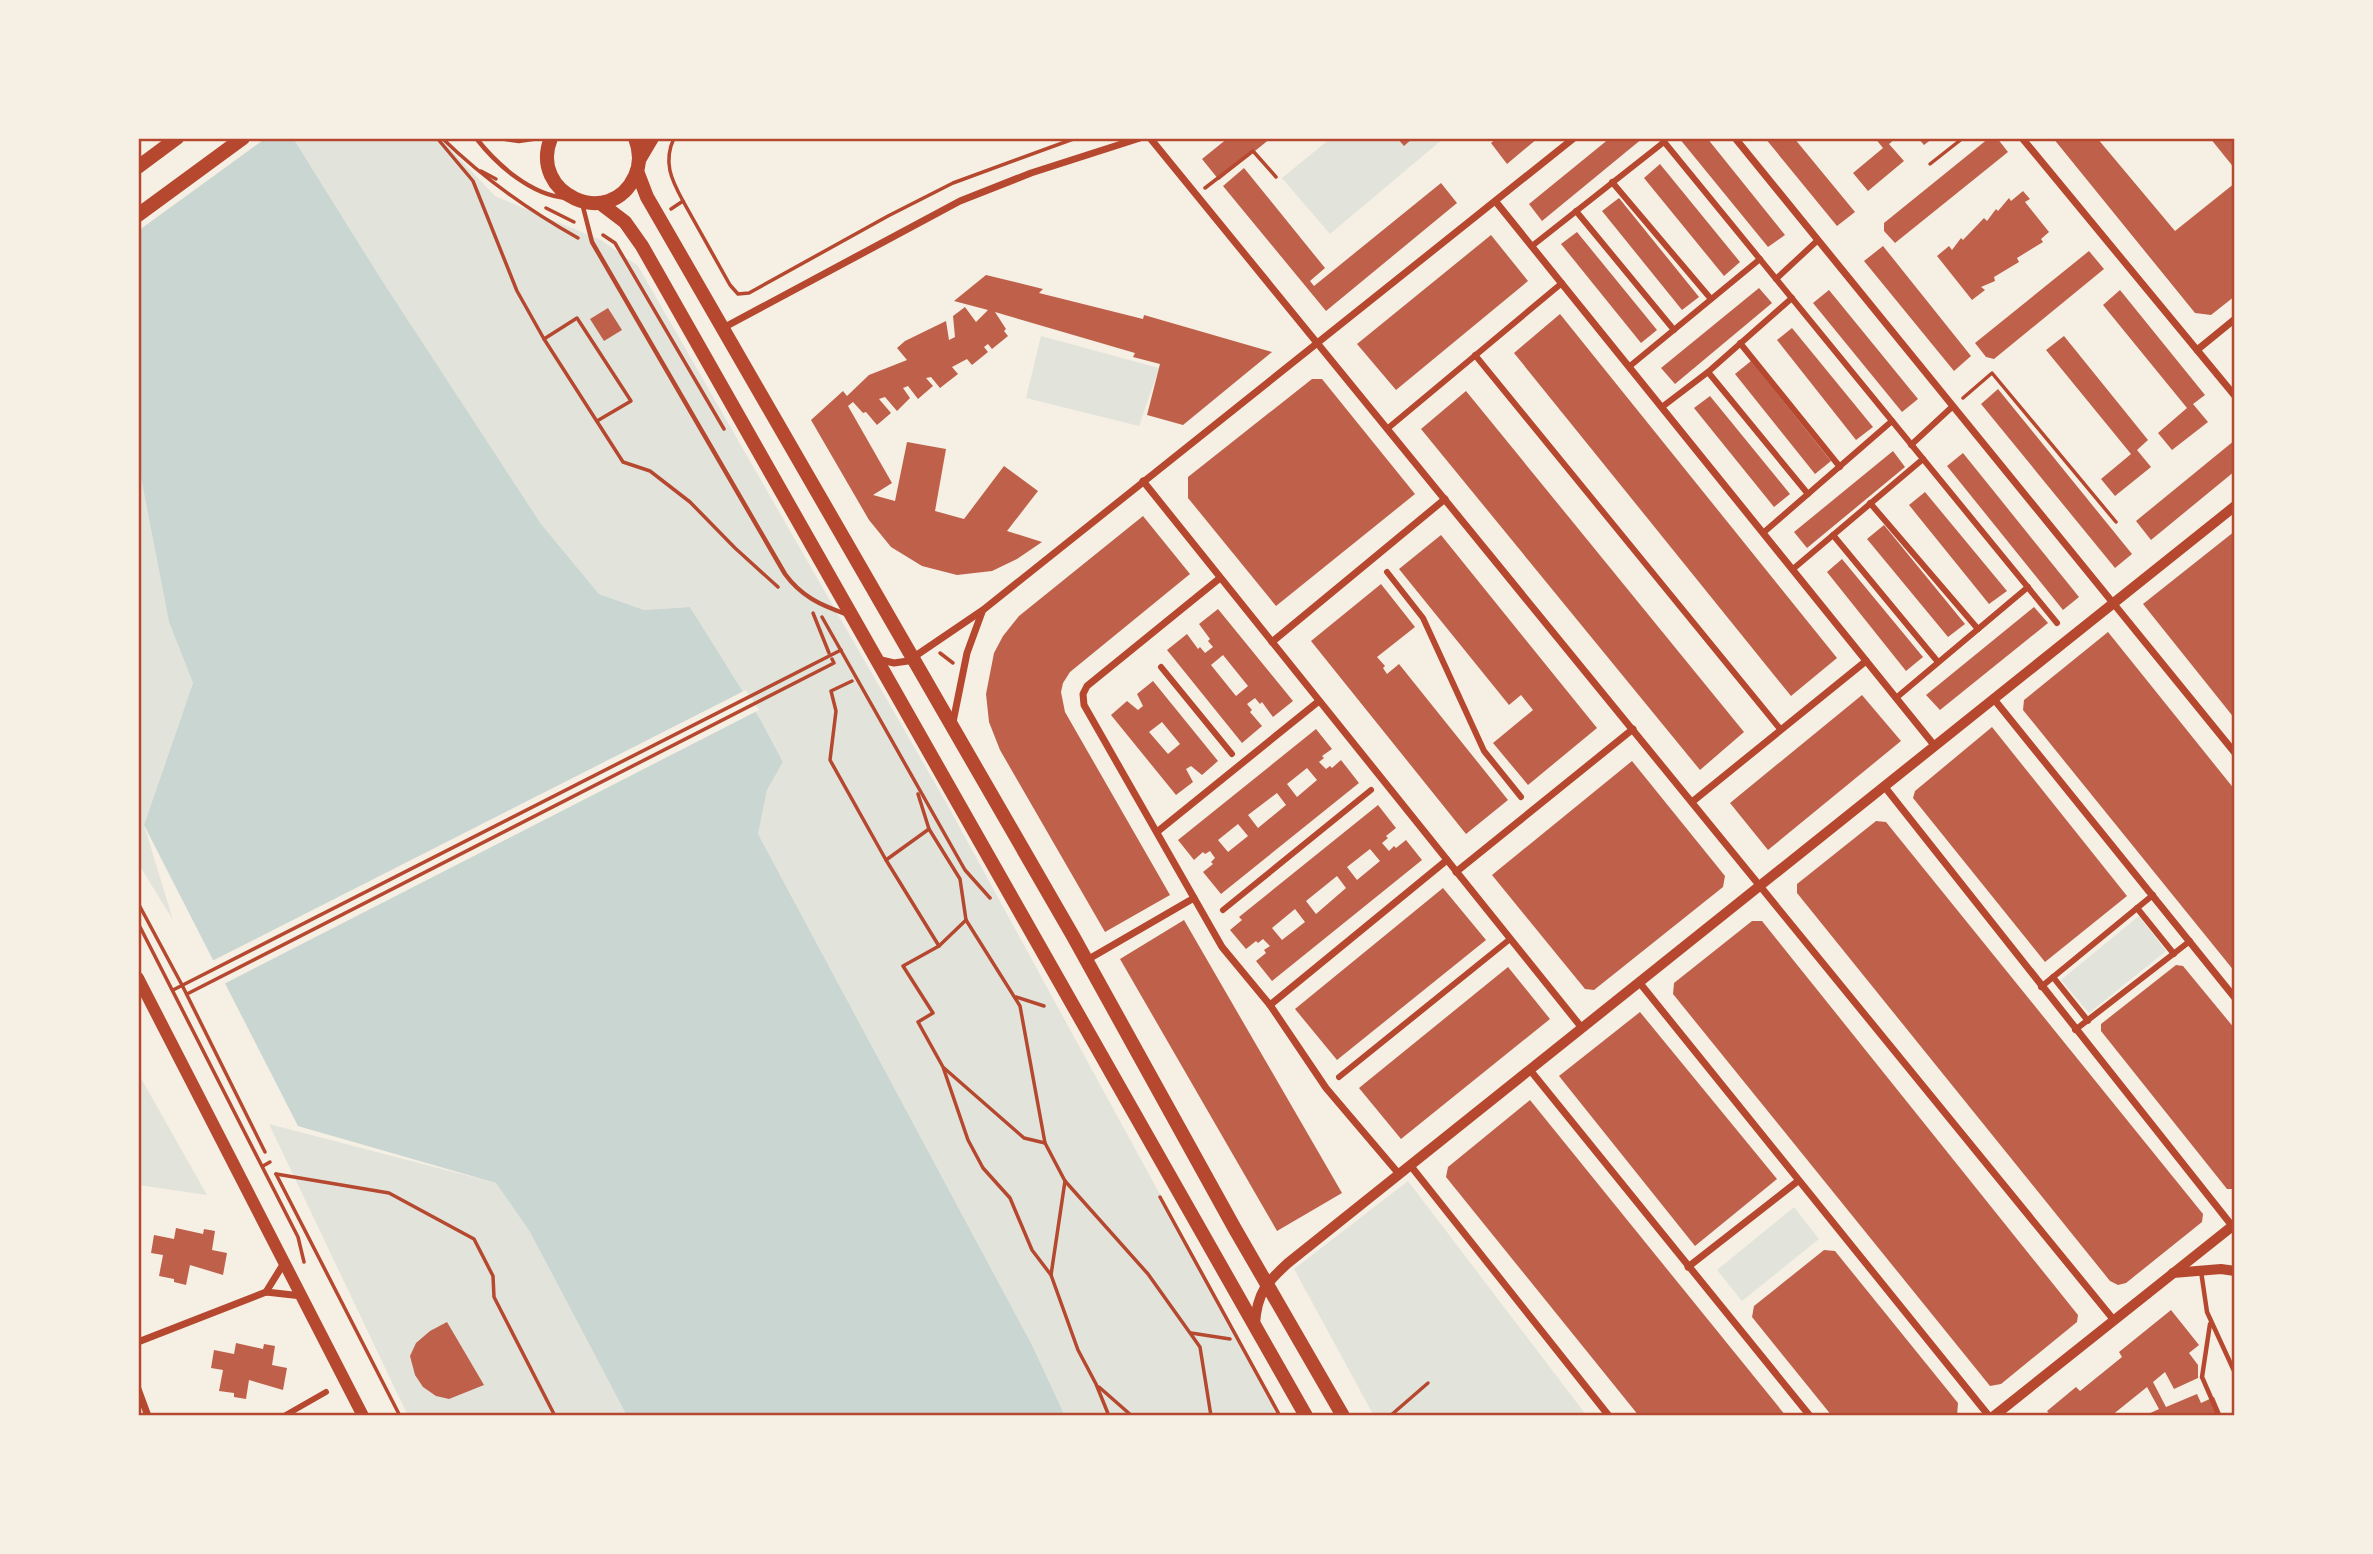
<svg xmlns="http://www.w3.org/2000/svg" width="2373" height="1554" font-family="Raleway,sans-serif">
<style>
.green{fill:#e2e4dc}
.water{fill:#c9d6d2}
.pier{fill:#f6efe4}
.building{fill:#bf614a;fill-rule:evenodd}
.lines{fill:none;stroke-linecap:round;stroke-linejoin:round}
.path{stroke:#b5482f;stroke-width:3.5}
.service{stroke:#b5482f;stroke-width:4.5}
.pedestrian{stroke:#b5482f;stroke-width:6}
.minor{stroke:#b5482f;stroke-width:7}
.tertiary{stroke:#b5482f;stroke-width:10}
.secondary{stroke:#b5482f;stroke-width:12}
.primary{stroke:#b5482f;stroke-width:14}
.trunk{stroke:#b5482f;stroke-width:14}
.neatline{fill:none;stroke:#b5482f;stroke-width:2.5}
</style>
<rect width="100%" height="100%" fill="#f6efe4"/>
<g class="green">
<polygon points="293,138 440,138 495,196 601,240 638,266 948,806 1281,1416 1065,1416 1032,1345 758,834 767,790 783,762 760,719 690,607 644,610 599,594 541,524 381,279"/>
<polygon points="1331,138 1444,138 1330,234 1282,178"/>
<polygon points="1041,336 1159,368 1139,426 1026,398"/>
<polygon points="138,462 169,622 193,683 144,825 173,920 138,863"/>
<polygon points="2139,916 2166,951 2089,1013 2061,980"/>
<polygon points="138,1073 207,1195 138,1185"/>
<polygon points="269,1124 496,1183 530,1232 627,1416 408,1416"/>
<polygon points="1408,1181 1587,1416 1374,1416 1294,1269"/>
<polygon points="1794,1207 1819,1239 1742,1301 1717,1270"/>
</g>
<polygon class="water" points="138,138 293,138 381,279 541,524 599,594 644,610 690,607 760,719 783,762 767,790 758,834 1032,1345 1065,1416 627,1416 530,1232 496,1183 298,1126 144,825 193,683 169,622 138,462"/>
<g class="pier">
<polygon points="138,138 266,138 138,231"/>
<polygon points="746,690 759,710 222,985 210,962"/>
</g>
<g class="building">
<polygon points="1228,138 1271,138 1219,180 1202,159"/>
<polygon points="1397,138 1413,138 1404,146"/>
<polygon points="1497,138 1538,138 1507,164 1491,143"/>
<polygon points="1610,138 1643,138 1542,221 1529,204"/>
<polygon points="1679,138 1707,138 1785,235 1768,247"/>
<polygon points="1765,138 1794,138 1855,212 1837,226"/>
<polygon points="1875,138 1896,138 1889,144 1904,161 1868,191 1853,173 1883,148"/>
<polygon points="1918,138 1933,138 1924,145"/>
<polygon points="1989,138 1997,138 2008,152 1895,243 1884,231 1884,223"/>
<polygon points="2053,138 2097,138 2175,231 2235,183 2235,296 2211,315 2195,313"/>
<polygon points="2210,138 2235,138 2235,169"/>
<polygon points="1660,164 1740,262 1724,276 1644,178"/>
<polygon points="1244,168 1325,268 1310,281 1314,286 1441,183 1457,203 1326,311 1223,186"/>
<polygon points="2023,191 2030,199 2025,202 2049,232 2041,239 2043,242 2017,258 2019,262 1994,277 1995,281 1981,287 1985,290 1972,300 1937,256 1949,246 1952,250 1961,238 1963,240 1984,218 1987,221 1996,209 1998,211 2009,198 2011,201"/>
<polygon points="1619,198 1699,297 1682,310 1602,211"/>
<polygon points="1577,232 1657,330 1641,343 1561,244"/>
<polygon points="1491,235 1528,281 1396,390 1357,344"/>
<polygon points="1883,246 1971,356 1954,371 1864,261"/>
<polygon points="2089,251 2104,269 1994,359 1986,357 1975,343"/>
<polygon points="986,275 1043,289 1039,293 1143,319 1144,315 1272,352 1183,425 1147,415 1160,364 1133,357 1135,353 995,312 1006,329 1004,331 1008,336 992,349 988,344 984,347 988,352 972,365 967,359 952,367 958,374 940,388 931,377 926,378 933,386 918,399 908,386 903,388 910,398 897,411 885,397 879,399 891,413 877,425 866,412 863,413 853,402 848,406 892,483 873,495 895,501 907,442 946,449 935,511 964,519 1004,466 1038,491 1007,531 1042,542 1017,559 992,571 957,575 922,566 891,547 869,520 811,420 843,391 847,396 869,375 907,360 897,348 905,341 946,321 949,340 955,337 953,316 965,307 976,322 988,310 954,301"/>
<polygon points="1759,288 1772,303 1675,384 1661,368"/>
<polygon points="1829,290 1918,399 1902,412 1813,303"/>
<polygon points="2120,290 2205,395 2193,404 2208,422 2172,450 2158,433 2187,408 2103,305"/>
<polygon points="608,308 622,330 604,341 590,319"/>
<polygon points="1560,314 1837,658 1791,696 1514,353"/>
<polygon points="1792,328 1873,427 1856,440 1777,340"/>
<polygon points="2064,336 2148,440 2137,450 2151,467 2115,496 2101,479 2131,454 2046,350"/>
<polygon points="1751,361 1831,461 1815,474 1735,374"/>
<polygon points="1312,379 1322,379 1415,494 1276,606 1188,498 1188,477"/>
<polygon points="1998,389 2132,554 2115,568 1981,404"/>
<polygon points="1466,391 1744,732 1700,770 1421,429"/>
<polygon points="1710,396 1790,494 1774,507 1694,408"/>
<polygon points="2235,440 2235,471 2151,540 2136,521"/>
<polygon points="1893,451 1905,467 1807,548 1794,532"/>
<polygon points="1963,453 2079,597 2063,610 1947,466"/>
<polygon points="1925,492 2007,591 1989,604 1909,505"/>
<polygon points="1143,516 1190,574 1070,672 1063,683 1061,692 1065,712 1170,895 1105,932 1000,750 989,722 986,694 994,653 1003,636 1019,616"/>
<polygon points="1884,525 1965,624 1948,637 1867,539"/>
<polygon points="2235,531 2235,719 2143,604"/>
<polygon points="1441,535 1597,728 1528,785 1493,743 1533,710 1521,695 1509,705 1399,569"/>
<polygon points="1842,559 1923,657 1906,671 1827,572"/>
<polygon points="1381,584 1415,627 1377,657 1385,666 1383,668 1387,674 1399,664 1508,800 1466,834 1311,641"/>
<polygon points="2034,607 2048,623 1940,710 1926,695"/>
<path d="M1218,609L1293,701L1273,717L1262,702L1260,704L1255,698L1247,704L1252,710L1250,712L1262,726L1242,743L1167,650L1187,634L1198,649L1200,647L1205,653L1213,647L1208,641L1210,639L1199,624ZM1223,655L1248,686L1236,696L1211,665Z"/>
<polygon points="2108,632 2235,790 2235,972 2023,710 2024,700"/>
<path d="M1153,681L1218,761L1202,775L1191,766L1186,769L1193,782L1176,795L1111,715L1127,701L1138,710L1143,706L1137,694ZM1162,722L1180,744L1168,754L1149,732Z"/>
<polygon points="1862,695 1901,741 1768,850 1730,803"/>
<polygon points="1992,727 2127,896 2045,962 1913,798 1915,791"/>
<path d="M1316,729L1332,749L1322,756L1324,758L1319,762L1326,769L1330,766L1332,768L1341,760L1359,783L1221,894L1203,872L1213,864L1211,862L1215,858L1210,851L1205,854L1203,852L1194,860L1178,840ZM1307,768L1317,780L1297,797L1287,784ZM1277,793L1286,805L1258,828L1248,815ZM1238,824L1248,836L1228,852L1218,840Z"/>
<polygon points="1632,761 1725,876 1723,887 1594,990 1585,989 1492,875"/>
<path d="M1378,805L1396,828L1386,836L1388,838L1382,843L1389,851L1394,846L1396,848L1406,840L1422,860L1272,981L1256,961L1266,953L1264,950L1270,946L1263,939L1258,943L1256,941L1246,949L1230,930L1242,920L1239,917ZM1370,849L1380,861L1357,880L1347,867ZM1337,876L1346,888L1316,914L1306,901ZM1295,909L1305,922L1282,940L1272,928Z"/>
<polygon points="1876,821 1886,822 2203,1214 2202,1222 2126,1283 2118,1285 2110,1281 1797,893 1797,884"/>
<polygon points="1443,888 1486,940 1337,1060 1295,1009"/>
<polygon points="1184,920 1342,1193 1277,1231 1120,959"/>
<polygon points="1752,921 1762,921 2078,1315 2077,1322 2001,1384 1990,1386 1673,994 1674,983"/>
<polygon points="2176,965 2183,966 2235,1029 2235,1189 2227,1189 2101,1031 2101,1024"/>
<polygon points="1508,967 1550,1019 1401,1139 1359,1088"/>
<polygon points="1640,1012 1777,1179 1695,1246 1559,1076"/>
<polygon points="1530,1100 1786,1416 1639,1416 1446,1177 1448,1167"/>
<polygon points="176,1228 203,1234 204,1229 215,1231 212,1250 227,1253 223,1275 190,1265 186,1285 174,1282 174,1279 159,1276 163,1255 151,1253 154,1235 174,1239"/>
<polygon points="1824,1250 1835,1251 1958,1403 1957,1416 1832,1416 1752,1317 1754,1306"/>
<polygon points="2171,1310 2199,1345 2189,1353 2198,1365 2198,1378 2174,1389 2165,1372 2153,1382 2166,1407 2197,1394 2201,1403 2214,1397 2222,1416 2144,1416 2159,1409 2147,1387 2111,1416 2051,1416 2047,1411 2076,1387 2080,1391 2122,1357 2119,1352"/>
<polygon points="447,1322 484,1385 449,1399 436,1396 423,1387 415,1375 410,1356 416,1343 430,1331"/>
<polygon points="236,1343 263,1349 264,1344 275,1346 272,1365 287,1368 283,1390 249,1380 246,1399 234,1397 234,1393 219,1391 223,1370 211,1368 214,1350 234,1354"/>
</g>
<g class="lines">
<g class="path">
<polyline points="437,138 473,181 517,291 544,339 623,462 650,471 690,502 735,548 778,587"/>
<path d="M442,138C483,178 528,210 578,238"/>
<polyline points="1930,164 1963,138"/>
<polyline points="481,171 496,179"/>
<polyline points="1205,188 1253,151 1276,177"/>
<polyline points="683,201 730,285 738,294 749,293 888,216 953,183 1076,138"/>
<polyline points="546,208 574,222"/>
<path d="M671,209L683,201C671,179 663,162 674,138"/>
<polyline points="603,235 615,243 724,429"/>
<polyline points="544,339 577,318 631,401 597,421"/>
<polyline points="1963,398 1992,373 2116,522"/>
<polyline points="813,613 829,653"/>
<polyline points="822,617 965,870 990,898"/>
<polyline points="940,653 953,663"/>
<polyline points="852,681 831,691 836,711 830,760 886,860 939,946"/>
<polyline points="918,794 929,829 960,879 966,920 1020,1006 1045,1143 1065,1181 1148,1274 1200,1347 1211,1416"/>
<polyline points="886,860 929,829"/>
<polyline points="138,903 182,985 265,1152"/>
<polyline points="966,920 939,946 903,966 933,1013 918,1022 943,1067 968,1140 983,1168 1010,1198 1032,1250 1051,1275 1078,1350 1096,1384 1109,1416"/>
<polyline points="138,923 298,1237 304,1262"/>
<polyline points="173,990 841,650"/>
<polyline points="187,994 834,663 832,659"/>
<polyline points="1016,997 1044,1006"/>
<polyline points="944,1068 1024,1138 1045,1143"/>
<polyline points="263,1166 270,1162"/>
<polyline points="276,1174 389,1193 474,1239 493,1276 494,1297 555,1416"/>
<polyline points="276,1174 400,1416"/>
<polyline points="1160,1197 1280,1416"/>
<polyline points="1051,1275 1065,1181"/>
<polyline points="1191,1333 1230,1339"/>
<polyline points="1099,1387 1132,1416"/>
<polyline points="1390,1416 1428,1383"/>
</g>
<g class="service">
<path d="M476,138C497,165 531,195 566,198"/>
<polyline points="499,138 519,141 539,138"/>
<path d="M582,203L592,242L785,574C801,596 820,605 846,614"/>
<polyline points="2201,1271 2207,1312 2235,1373"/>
<polyline points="2210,1324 2202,1377 2219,1416"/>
</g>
<g class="pedestrian">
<polyline points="1661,138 2057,623"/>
<polyline points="1612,182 1711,299"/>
<polyline points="1576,211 1674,330"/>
<polyline points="1532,246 1664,142"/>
<polyline points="1776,279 1818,240"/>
<polyline points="1740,343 1840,467"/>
<polyline points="1475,355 1781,730"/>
<polyline points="1630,366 1760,259"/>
<polyline points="1708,372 1808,494"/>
<polyline points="1662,407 1708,372 1792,298"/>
<polyline points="1387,429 1562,283"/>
<polyline points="1911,445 1953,406"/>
<polyline points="1870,503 1978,629"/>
<polyline points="1763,533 1892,421"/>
<polyline points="1833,535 1938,662"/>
<polyline points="1793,569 1923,459"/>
<polyline points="1387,572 1423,618 1484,751 1521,797"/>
<polyline points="1161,667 1232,754"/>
<polyline points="1896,698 2028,587"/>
<polyline points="2137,908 2174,954"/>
<polyline points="1223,910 1371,790"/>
<polyline points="2053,977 2088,1021"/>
<polyline points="2041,987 2153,895"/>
<polyline points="2075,1030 2190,941"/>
<polyline points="1339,1077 1510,939"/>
<polyline points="284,1416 326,1392"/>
</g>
<g class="minor">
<polyline points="1150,138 2113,1319"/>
<polyline points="1735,138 2235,753"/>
<polyline points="2022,138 2235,396"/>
<polyline points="1496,202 1934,745"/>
<polyline points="723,328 960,201 1031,173 1140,138"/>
<polyline points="2197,350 2235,319"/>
<polyline points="1143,481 1582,1028"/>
<polyline points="1220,578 1087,686 1083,694 1084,705 1222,947 1270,1005 1326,1088 1399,1174"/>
<polyline points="1272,642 1445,499"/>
<polyline points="877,659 894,663 908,661 983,610 1574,138"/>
<polyline points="1993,698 2235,998"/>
<polyline points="953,722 967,653 982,612"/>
<polyline points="1884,786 2233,1227"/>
<polyline points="1692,802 1866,661"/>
<polyline points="1157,832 1319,701"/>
<polyline points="1456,872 1633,729"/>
<polyline points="1087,960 1194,898"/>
<polyline points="1639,982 1989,1416"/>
<polyline points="1270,1005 1447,860"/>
<polyline points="1530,1070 1810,1416"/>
<polyline points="1410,1165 1609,1416"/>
<polyline points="1688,1267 1798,1181"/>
<polyline points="266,1292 284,1263"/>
<polyline points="138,1342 266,1292 302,1296"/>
<polyline points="138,1389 148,1416"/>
</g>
<g class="tertiary">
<polyline points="2173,1273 2221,1269 2235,1271"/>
<path d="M1255,1324C1257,1293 1266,1283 1288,1263L2235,506"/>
<polyline points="1994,1416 2235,1224"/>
</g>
<polyline class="secondary" points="138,978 363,1416"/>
<g class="primary">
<path d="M551,138C528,194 610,231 635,176C641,163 640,151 635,138"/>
<polyline points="639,160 652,138"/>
<polyline points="637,171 647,197 658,216 1073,936 1235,1229 1343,1416"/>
<polyline points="600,203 625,222 642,246 1306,1416"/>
</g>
<g class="trunk">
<polyline points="138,167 177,138"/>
<polyline points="138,215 243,138"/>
</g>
</g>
<rect width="2373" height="1554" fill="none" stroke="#f6efe4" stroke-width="280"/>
<rect x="140" y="140" width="2093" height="1274" class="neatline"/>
</svg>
